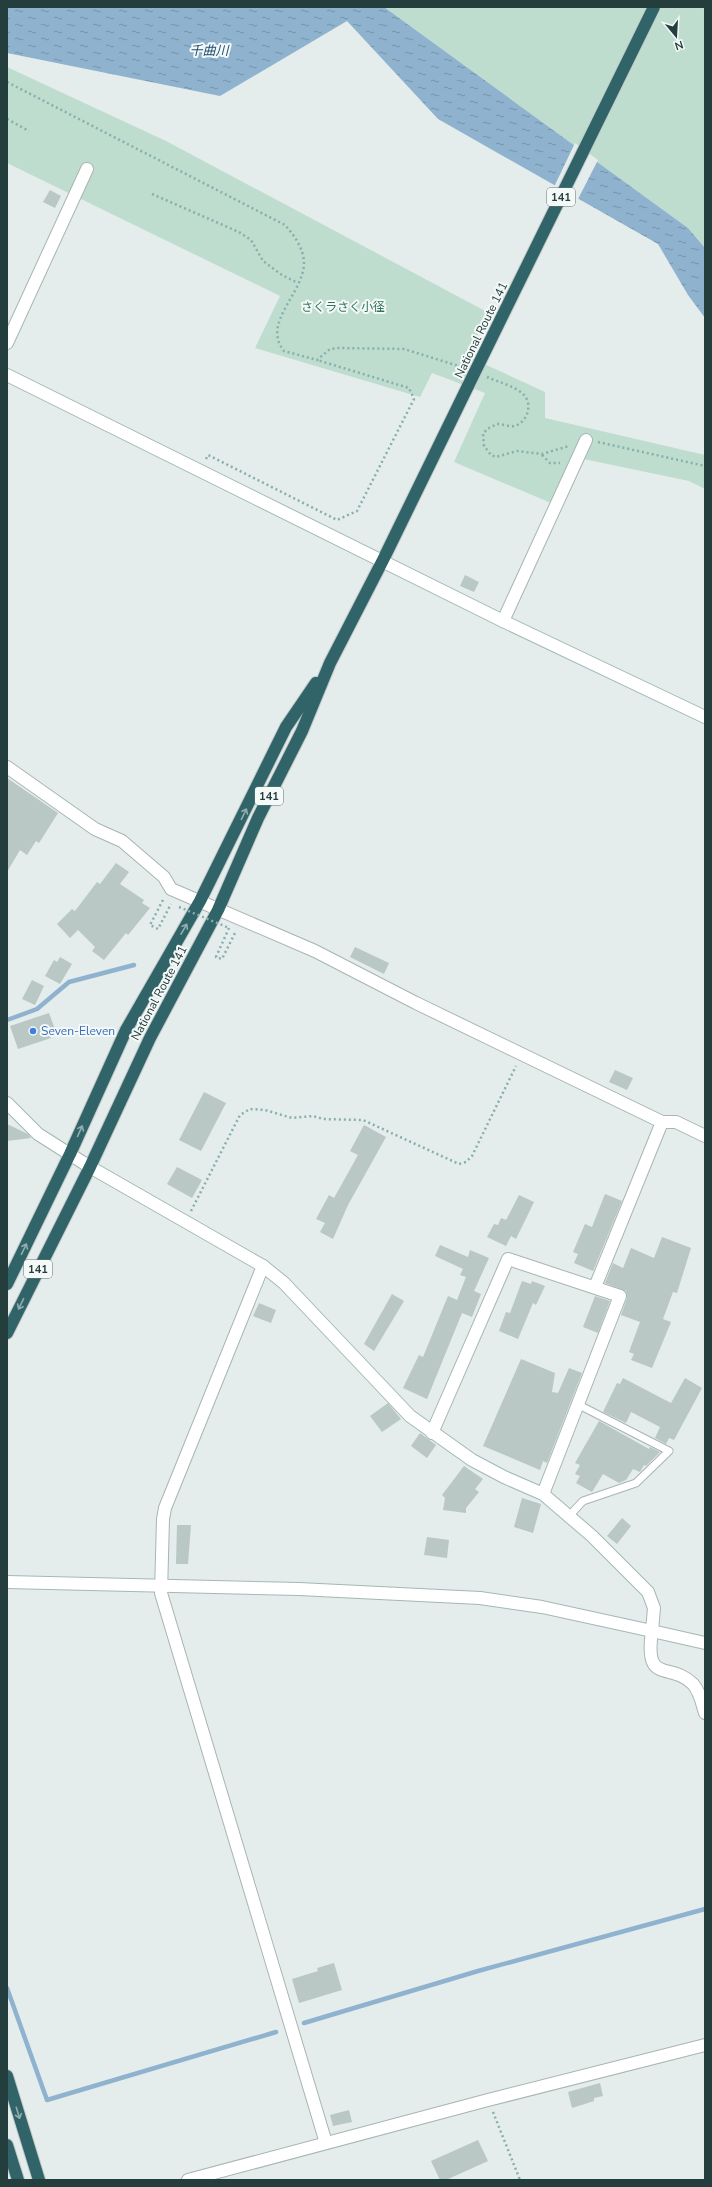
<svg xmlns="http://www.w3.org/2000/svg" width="712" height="2187" font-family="'Nunito Sans','Noto Sans JP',sans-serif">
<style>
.green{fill:#beddcf}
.water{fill:url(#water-ripples)}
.pier{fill:#e4edeb}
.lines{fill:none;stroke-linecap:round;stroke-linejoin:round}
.stream{stroke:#8fb3cf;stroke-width:4.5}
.building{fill:#b9c7c5}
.lane-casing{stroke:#a7b5b3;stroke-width:9}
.street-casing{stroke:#a7b5b3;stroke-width:14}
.secondary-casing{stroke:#a3b8b6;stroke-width:14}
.highway-casing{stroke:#c2c9c9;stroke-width:14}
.path{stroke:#86afad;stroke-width:2.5;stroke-dasharray:2 3;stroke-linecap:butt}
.lane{stroke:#fff;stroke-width:7}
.street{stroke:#fff;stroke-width:12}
.secondary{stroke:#fff;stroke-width:12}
.highway{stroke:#316468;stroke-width:12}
.highway-bridge-casing{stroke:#c2c9c9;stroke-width:14;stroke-linecap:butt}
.path-bridge{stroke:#86afad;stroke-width:2.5;stroke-dasharray:2 3;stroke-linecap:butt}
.highway-bridge{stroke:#316468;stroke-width:12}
.oneway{stroke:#92aeb0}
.shop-dot{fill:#3f7fe0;stroke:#f4f9f8;stroke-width:1.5}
.labels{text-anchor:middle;stroke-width:4;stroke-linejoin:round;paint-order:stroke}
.shield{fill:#f4f9f8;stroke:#627575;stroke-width:1}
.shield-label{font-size:11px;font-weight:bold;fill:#243d3d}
.park-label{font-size:12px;fill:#30735c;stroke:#f4f9f8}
.street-label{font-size:12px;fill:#243d3d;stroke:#f4f9f8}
.shop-label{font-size:12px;fill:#366cbe;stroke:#f4f9f8;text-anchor:start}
.water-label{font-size:13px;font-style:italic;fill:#215077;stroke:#f4f9f8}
</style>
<defs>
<pattern id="water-ripples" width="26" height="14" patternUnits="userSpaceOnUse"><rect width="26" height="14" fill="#8fb3cf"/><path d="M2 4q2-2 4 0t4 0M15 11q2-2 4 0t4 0" fill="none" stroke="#7593a9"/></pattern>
</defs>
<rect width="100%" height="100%" fill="#e4edeb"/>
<g class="green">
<polygon points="384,7 700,7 705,9 705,248 688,228"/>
<polygon points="7,67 166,141 489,313 467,356 545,392 545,418 705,455 705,489 689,481 574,457 551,503 454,462 485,393 432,373 420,397 255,348 280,296 7,163"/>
</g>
<polygon class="water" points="7,7 384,7 688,228 705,248 705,318 688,295 658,244 438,119 347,21 220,96 7,53"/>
<polygon class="pier" points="575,143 598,160 577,201 554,187"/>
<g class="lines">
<g class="stream">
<polyline points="7,1020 37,1009 69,982 134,965"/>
<polyline points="7,1988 47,2100 276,2032"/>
<polyline points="304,2023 478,1971 705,1909"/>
</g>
</g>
<g class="building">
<polygon points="50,190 61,196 55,208 43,202"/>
<polygon points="465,575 479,582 474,592 460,586"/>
<polygon points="7,778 58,813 39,843 36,841 27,855 20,850 7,872"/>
<polygon points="116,863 129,872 120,884 144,900 142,903 150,908 128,935 126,933 104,960 92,951 95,947 78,930 70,938 57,924 72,909 75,911 97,882 100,884"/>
<polygon points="355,947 389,963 384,974 350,957"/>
<polygon points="60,957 72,964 60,984 45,976 54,960 57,962"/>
<polygon points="32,980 44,986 35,1005 22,999"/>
<polygon points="49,1013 56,1032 50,1034 51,1038 18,1049 10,1026"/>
<polygon points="615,1070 633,1078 627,1090 609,1082"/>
<polygon points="204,1092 226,1103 201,1151 179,1140"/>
<polygon points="7,1124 28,1134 31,1138 7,1141"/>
<polygon points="364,1125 386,1137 348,1205 333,1239 320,1232 325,1223 316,1219 329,1195 334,1198 358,1155 350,1151"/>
<polygon points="177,1167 202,1180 192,1198 167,1184"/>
<polygon points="605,1194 622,1201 593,1271 574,1263 578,1254 573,1252 585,1224 592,1227"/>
<polygon points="519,1195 534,1202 516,1239 511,1236 506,1246 487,1237 494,1224 498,1225 501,1218 506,1220"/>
<polygon points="662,1237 691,1248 677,1293 673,1292 663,1319 671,1322 652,1368 631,1360 634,1354 629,1352 640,1322 621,1315 627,1298 626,1291 605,1283 613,1263 623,1268 631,1248 654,1258"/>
<polygon points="440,1245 468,1257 470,1250 489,1258 474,1291 481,1294 472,1317 462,1313 427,1399 403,1388 419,1355 423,1357 448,1296 457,1300 466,1277 460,1275 463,1269 435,1256"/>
<polygon points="522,1281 531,1284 532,1281 545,1286 536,1305 533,1303 518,1339 499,1331 506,1312 510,1313"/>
<polygon points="392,1294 404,1301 374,1351 364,1344"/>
<polygon points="595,1296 610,1301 598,1333 583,1327"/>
<polygon points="259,1303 276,1310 271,1323 253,1316"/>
<polygon points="521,1359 555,1373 552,1392 558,1393 569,1368 582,1373 547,1463 543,1461 540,1470 483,1446"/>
<polygon points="623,1378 671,1403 685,1378 702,1388 674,1440 669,1438 666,1444 655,1438 660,1427 631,1412 626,1423 603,1412 617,1383 620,1384"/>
<polygon points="388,1403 401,1419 382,1432 370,1416"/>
<polygon points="599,1421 649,1449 650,1447 660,1452 646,1466 644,1465 640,1472 633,1469 626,1480 619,1483 603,1474 592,1492 576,1483 580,1476 575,1474 580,1465 575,1463"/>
<polygon points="420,1433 436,1445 427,1458 411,1446"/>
<polygon points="464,1466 483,1479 475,1489 479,1492 466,1508 466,1513 443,1510 445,1498 442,1495"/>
<polygon points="522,1498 541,1504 533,1533 514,1527"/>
<polygon points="622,1518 631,1526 617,1544 607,1536"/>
<polygon points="177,1525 191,1525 188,1564 176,1564"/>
<polygon points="427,1537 449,1540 447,1558 424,1555"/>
<polygon points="334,1963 342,1990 299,2003 292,1979 318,1971 317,1968"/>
<polygon points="600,2083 603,2096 594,2098 594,2101 572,2108 568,2092"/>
<polygon points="349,2110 352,2122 333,2126 330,2115"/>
<polygon points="478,2140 488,2161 446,2180 440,2180 431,2161"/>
</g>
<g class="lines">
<g class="lane-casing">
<polyline id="lane" points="569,1516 583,1501 636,1483 669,1451 577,1404"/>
</g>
<g class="street-casing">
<g id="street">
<polyline points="7,343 87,169"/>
<polyline points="503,621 586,440"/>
<polyline points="7,767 95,829 122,841 164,877 171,889 315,951 416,1003 662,1122 676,1122 705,1136"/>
<polyline points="263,1266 165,1508 163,1519 161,1593 326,2143"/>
<polyline points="595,1287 662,1122"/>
<polyline points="432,1433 508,1259 620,1296 543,1494"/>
<path d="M652,1631C644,1686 670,1661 693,1684C700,1692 702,1703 705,1713"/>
<polyline points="188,2180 488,2100 705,2045"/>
</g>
</g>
<g class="secondary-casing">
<g id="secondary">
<polyline points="7,375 503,621 705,717"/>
<polyline points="7,1103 38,1134 90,1167 263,1266 284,1283 410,1416 472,1460 504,1477 543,1494 592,1536 648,1592 654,1608 652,1631 705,1643"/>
<polyline points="7,1582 299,1589 480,1598 542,1607 652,1631"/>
</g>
</g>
<g class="highway-casing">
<g id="highway">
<polyline points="7,1284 70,1154 126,1030 200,901 286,727 316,683"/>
<polyline points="7,1333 90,1167 150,1038 218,910 258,818 302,731 330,663 383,560 468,386"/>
<polyline points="7,2076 39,2180"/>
<polyline points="7,2145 18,2180"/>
</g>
</g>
<g class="path">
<path d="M7,82L285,225C294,235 304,249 304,263C304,293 261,323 284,351L317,360L330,349L339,348L404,349L462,367"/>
<polyline points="7,119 29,131"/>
<polyline points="152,194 239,232 251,240 263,261 282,275 298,283"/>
<path d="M487,377C498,382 515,386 524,395C533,405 527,422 515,426C509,427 503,424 497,424L487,429L483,434L484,446L491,455L496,457L517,451L542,454L569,446"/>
<polyline points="598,442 705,466"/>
<polyline points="542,455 550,463 560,463"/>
<polyline points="206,459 208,455 337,520 357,511 414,399 409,388 317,360"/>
<polyline points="163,900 150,925 158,929 171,904"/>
<polyline points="229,928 216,957 222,959 236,931"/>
<polyline points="191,1211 240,1115 250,1109 265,1110 292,1118 313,1116 323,1119 363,1120 459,1164 466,1162 472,1156 516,1066"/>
<polyline points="493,2112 520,2180"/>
</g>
<use href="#lane" class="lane"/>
<use href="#street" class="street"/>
<use href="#secondary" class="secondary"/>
<use href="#highway" class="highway"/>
<g class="highway-bridge-casing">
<polyline id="highway-bridge" points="468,386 654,7"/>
</g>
<polyline class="path-bridge" points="179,907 229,928"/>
<use href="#highway-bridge" class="highway-bridge"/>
</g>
<defs><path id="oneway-shaft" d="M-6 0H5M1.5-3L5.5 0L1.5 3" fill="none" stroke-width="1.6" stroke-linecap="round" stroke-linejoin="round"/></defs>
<g class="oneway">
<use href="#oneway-shaft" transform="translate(244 814) rotate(-64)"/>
<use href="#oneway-shaft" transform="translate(184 929) rotate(-60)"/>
<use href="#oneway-shaft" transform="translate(80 1131) rotate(-66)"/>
<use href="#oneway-shaft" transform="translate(24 1249) rotate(-64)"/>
<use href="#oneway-shaft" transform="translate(21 1304) rotate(116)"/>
<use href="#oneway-shaft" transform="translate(18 2113) rotate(73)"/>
</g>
<circle class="shop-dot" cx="33" cy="1031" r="4"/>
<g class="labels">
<g class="shield">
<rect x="547" y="188" width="28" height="18" rx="3"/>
<rect x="255" y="787" width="28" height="18" rx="3"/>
<rect x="24" y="1260" width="28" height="18" rx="3"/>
</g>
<g class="shield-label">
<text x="561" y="201">141</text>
<text x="269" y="800">141</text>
<text x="38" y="1273">141</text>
</g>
<g class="park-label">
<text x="343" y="311">さくラさく小径</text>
</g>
<g class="street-label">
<text transform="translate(481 330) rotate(-64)" y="4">National Route 141</text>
<text transform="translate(159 993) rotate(-62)" y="4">National Route 141</text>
</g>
<g class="shop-label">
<text x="41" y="1035">Seven-Eleven</text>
</g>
<g class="water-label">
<text x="209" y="55">千曲川</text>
</g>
</g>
<rect width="712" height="2187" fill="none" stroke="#243d3d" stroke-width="16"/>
<g transform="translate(676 36) rotate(162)" stroke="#f4f9f8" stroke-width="3" paint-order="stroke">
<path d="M0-3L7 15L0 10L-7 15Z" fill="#243d3d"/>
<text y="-6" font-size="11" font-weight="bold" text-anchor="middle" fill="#243d3d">N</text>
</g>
</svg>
